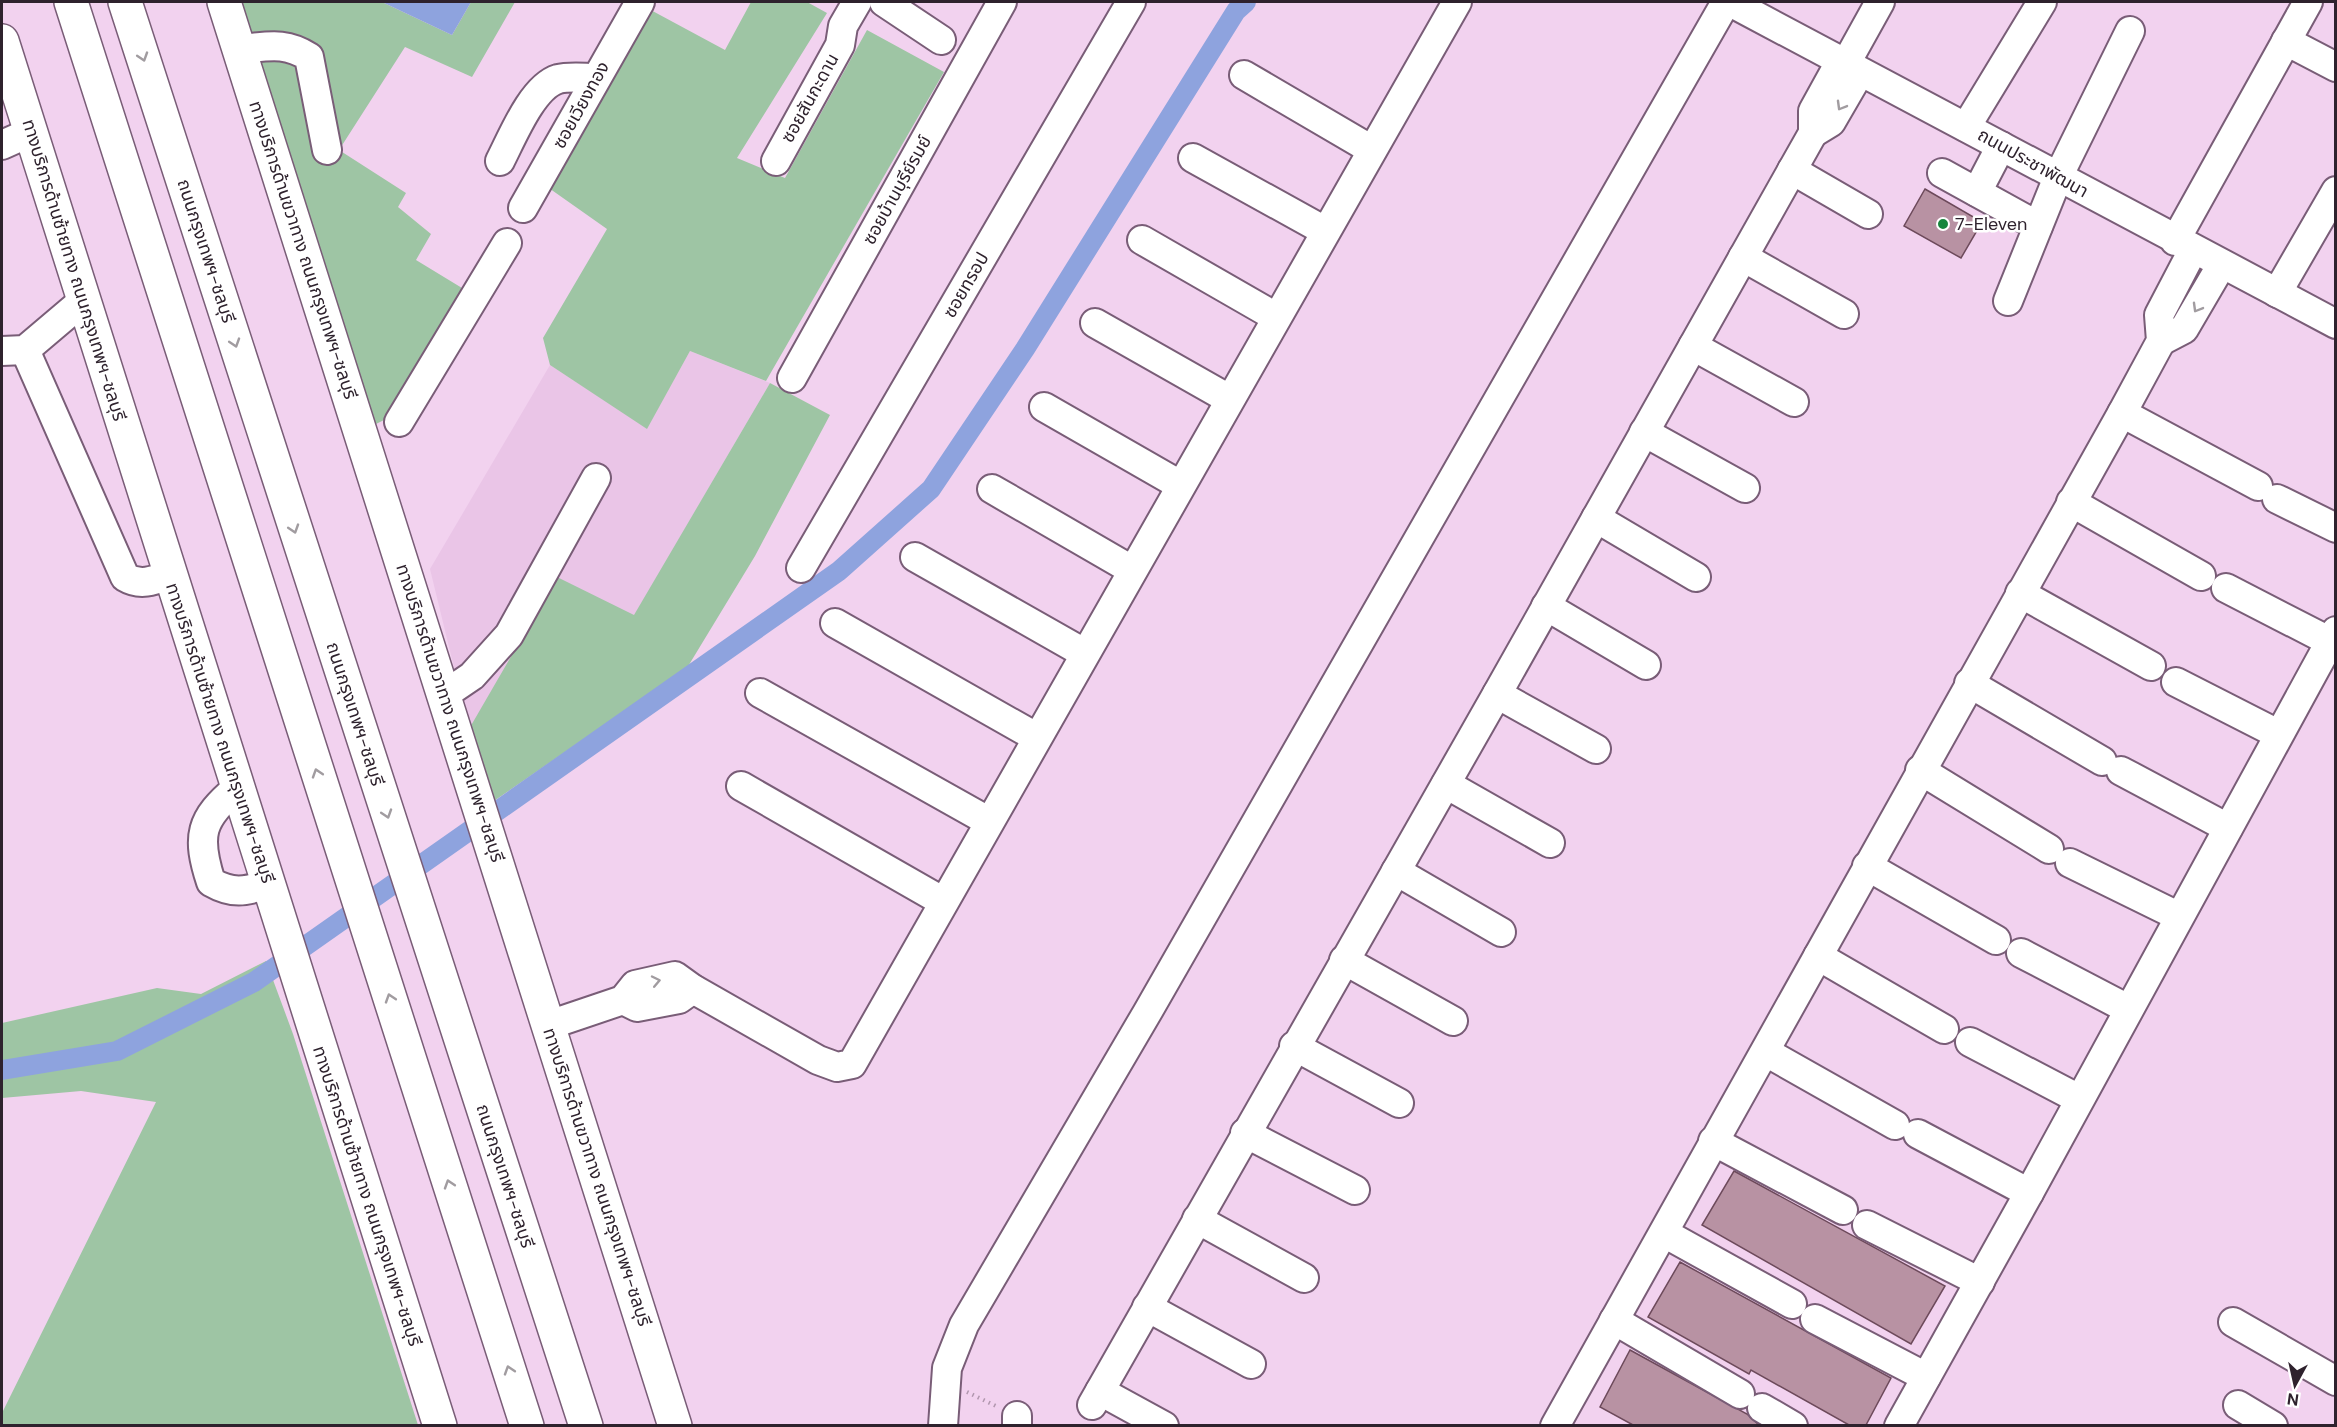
<svg xmlns="http://www.w3.org/2000/svg" width="2337" height="1427" font-family="'DM Sans','Noto Sans Thai',sans-serif">
<style>
.built{fill:#eac5e7}
.green{fill:#9ec5a4}
.water{fill:#8ea3de}
.lines{fill:none;stroke-linecap:round;stroke-linejoin:round}
.canal{stroke:#8ea3de;stroke-width:20}
.building{fill:#b892a3;stroke:#6d4a5b;stroke-width:1.5}
.minor-casing{stroke:#795d77;stroke-width:32}
.major-casing{stroke:#795d77;stroke-width:36}
.highway-casing{stroke:#795d77;stroke-width:36}
.path{stroke:#b197ae;stroke-width:4;stroke-dasharray:1.5 4.5;stroke-linecap:butt}
.minor{stroke:#fff;stroke-width:28}
.major{stroke:#fff;stroke-width:33}
.highway{stroke:#fff;stroke-width:33}
.oneway{stroke:#a19ca0}
.poi-dot{fill:#17853d;stroke:#fff;stroke-width:2}
.labels{text-anchor:middle;stroke-width:5;stroke-linejoin:round;paint-order:stroke}
.street-label{font-size:18px;fill:#2e222d;stroke:#fff}
.poi-label{font-size:18px;fill:#2e222d;stroke:#fff;text-anchor:start}
</style>
<rect width="100%" height="100%" fill="#f2d2ef"/>
<polygon class="built" points="690,351 770,383 634,616 469,729 430,569 550,365 647,428"/>
<g class="green">
<polygon points="241,2 382,2 452,35 471,2 515,2 472,77 405,47 339,150 406,193 398,207 431,234 416,260 462,288 384,420 370,427"/>
<polygon points="751,2 807,2 827,13 737,158 785,178 867,30 944,72 766,381 690,351 647,429 550,365 543,338 607,229 546,186 647,8 725,50"/>
<polygon points="770,383 830,415 755,556 687,668 491,803 469,729 557,577 634,615"/>
<polygon points="266,961 293,1034 418,1425 2,1425 2,1413 156,1102 81,1091 2,1098 2,1023 157,988 201,994"/>
</g>
<polygon class="water" points="382,2 471,2 452,35"/>
<g class="lines">
<polyline class="canal" points="2,1070 117,1051 254,982 839,571 931,489 1025,349 1236,11 1246,2"/>
</g>
<g class="building">
<polygon points="1925,189 1982,222 1961,258 1904,226"/>
<polygon points="1734,1171 1945,1286 1911,1344 1702,1225"/>
<polygon points="1680,1262 1891,1378 1866,1425 1849,1425 1751,1370 1749,1374 1648,1317"/>
<polygon points="1630,1350 1747,1414 1759,1425 1633,1425 1600,1407"/>
</g>
<g class="lines">
<g class="minor-casing">
<g id="minor">
<polyline points="884,2 941,40"/>
<polyline points="1730,2 2336,324"/>
<polyline points="2286,41 2336,67"/>
<path d="M239,49C267,47 284,41 309,57L327,150"/>
<polyline points="1845,65 1880,2"/>
<polyline points="1244,75 1372,150"/>
<polyline points="1966,127 2042,2"/>
<polyline points="1813,133 1831,122 1860,72"/>
<polyline points="2,145 31,132"/>
<polyline points="1193,158 1325,231"/>
<path d="M500,161C512,138 532,87 558,79C569,76 585,78 596,78"/>
<polyline points="776,161 840,45 843,26 857,2"/>
<polyline points="1792,170 1868,214"/>
<polyline points="1942,173 2038,226"/>
<polyline points="1977,192 2001,146"/>
<polyline points="523,208 640,2"/>
<polyline points="1142,240 1276,317"/>
<polyline points="2175,241 2308,2"/>
<polyline points="1743,257 1844,314"/>
<polyline points="2277,293 2336,191"/>
<polyline points="2008,301 2058,177 2130,31"/>
<polyline points="1095,323 1229,399"/>
<polyline points="2161,341 2184,329 2222,264"/>
<polyline points="1693,346 1794,402"/>
<path d="M25,350L125,577C140,586 153,581 169,575"/>
<polyline points="2,351 25,350 84,300"/>
<polyline points="792,378 1002,2"/>
<polyline points="1044,407 1180,485"/>
<polyline points="2122,413 2258,486"/>
<polyline points="399,422 507,243"/>
<polyline points="1644,432 1745,488"/>
<polyline points="992,489 1132,570"/>
<polyline points="2277,499 2336,528"/>
<polyline points="2071,502 2201,576"/>
<polyline points="1596,518 1696,577"/>
<polyline points="915,557 1084,653"/>
<polyline points="801,568 1131,2"/>
<polyline points="2226,588 2329,641"/>
<polyline points="2020,593 2151,666"/>
<polyline points="1546,606 1646,665"/>
<polyline points="835,623 1036,737"/>
<polyline points="2176,682 2278,734"/>
<polyline points="1969,683 2102,761"/>
<polyline points="760,693 988,821"/>
<polyline points="1497,694 1596,749"/>
<polyline points="444,695 472,676 509,635 596,478"/>
<polyline points="1920,770 2049,849"/>
<polyline points="2121,771 2228,828"/>
<polyline points="1446,784 1550,843"/>
<polyline points="741,786 942,901"/>
<path d="M237,788C200,819 196,836 211,882C232,894 245,892 268,884"/>
<polyline points="2070,863 2178,916"/>
<polyline points="1867,866 1996,940"/>
<polyline points="1396,871 1501,932"/>
<polyline points="2021,953 2128,1009"/>
<polyline points="1818,956 1944,1029"/>
<polyline points="1344,960 1453,1021"/>
<polyline points="623,1000 637,1007 679,999 693,989"/>
<polyline points="549,1025 623,1000 635,985 675,976 693,989 818,1060 837,1067 852,1064 1457,2"/>
<polyline points="1970,1042 2079,1099"/>
<polyline points="1294,1046 1399,1103"/>
<polyline points="1766,1052 1895,1125"/>
<polyline points="1245,1133 1355,1190"/>
<polyline points="1918,1134 2029,1193"/>
<polyline points="1713,1141 1843,1210"/>
<polyline points="1197,1219 1304,1278"/>
<polyline points="1867,1225 1980,1282"/>
<polyline points="1664,1233 1792,1304"/>
<polyline points="1147,1307 1251,1364"/>
<polyline points="1815,1319 1926,1377"/>
<polyline points="1614,1320 1740,1394"/>
<polyline points="2233,1322 2336,1381"/>
<polyline points="1100,1391 1164,1426"/>
<polyline points="1092,1405 1497,694 1813,133 1813,111 1840,62"/>
<polyline points="2238,1405 2273,1426"/>
<polyline points="1762,1408 1793,1426"/>
<polyline points="1017,1416 1017,1426"/>
<polyline points="943,1426 947,1368 964,1325 1147,1013 1726,2"/>
<polyline points="1555,1426 2122,413 2161,341 2159,315 2193,250"/>
<polyline points="1899,1426 2029,1193 2336,631"/>
</g>
</g>
<g class="major-casing">
<g id="major">
<polyline points="224,2 675,1426"/>
<polyline points="2,41 440,1426"/>
</g>
</g>
<g class="highway-casing">
<g id="highway">
<polyline points="71,2 527,1426"/>
<polyline points="125,2 586,1426"/>
</g>
</g>
<polyline class="path" points="967,1392 998,1407"/>
<use href="#minor" class="minor"/>
<use href="#major" class="major"/>
<use href="#highway" class="highway"/>
</g>
<defs><path id="oneway-chevron" d="M-2-3.5L2.5 0L-2 3.5" fill="none" stroke-width="1.6" stroke-linecap="round" stroke-linejoin="round" transform="scale(1.5)"/></defs>
<g class="oneway">
<use href="#oneway-chevron" transform="translate(143 57) rotate(72)"/>
<use href="#oneway-chevron" transform="translate(1841 106) rotate(120)"/>
<use href="#oneway-chevron" transform="translate(2197 308) rotate(120)"/>
<use href="#oneway-chevron" transform="translate(235 343) rotate(72)"/>
<use href="#oneway-chevron" transform="translate(294 529) rotate(72)"/>
<use href="#oneway-chevron" transform="translate(317 773) rotate(-108)"/>
<use href="#oneway-chevron" transform="translate(387 814) rotate(72)"/>
<use href="#oneway-chevron" transform="translate(656 981) rotate(-12)"/>
<use href="#oneway-chevron" transform="translate(390 998) rotate(-108)"/>
<use href="#oneway-chevron" transform="translate(449 1184) rotate(-108)"/>
<use href="#oneway-chevron" transform="translate(509 1370) rotate(-108)"/>
</g>
<circle class="poi-dot" cx="1943" cy="224" r="6"/>
<g class="labels">
<g class="street-label">
<text transform="translate(810 98) rotate(-61)" y="6">ซอยสันกะดาน</text>
<text transform="translate(581 105) rotate(-61)" y="6">ซอยเวียงทอง</text>
<text transform="translate(2033 163) rotate(29)" y="6">ถนนประชาพัฒนา</text>
<text transform="translate(897 190) rotate(-61)" y="6">ซอยบ้านบุรีย์รมย์</text>
<text transform="translate(303 250) rotate(72)" y="6">ทางบริการด้านขวาทาง ถนนกรุงเทพฯ-ชลบุรี</text>
<text transform="translate(206 251) rotate(72)" y="6">ถนนกรุงเทพฯ-ชลบุรี</text>
<text transform="translate(74 270) rotate(73)" y="6">ทางบริการด้านซ้ายทาง ถนนกรุงเทพฯ-ชลบุรี</text>
<text transform="translate(966 285) rotate(-60)" y="6">ซอยทรอป</text>
<text transform="translate(450 713) rotate(72)" y="6">ทางบริการด้านขวาทาง ถนนกรุงเทพฯ-ชลบุรี</text>
<text transform="translate(355 714) rotate(72)" y="6">ถนนกรุงเทพฯ-ชลบุรี</text>
<text transform="translate(220 733) rotate(72)" y="6">ทางบริการด้านซ้ายทาง ถนนกรุงเทพฯ-ชลบุรี</text>
<text transform="translate(505 1176) rotate(72)" y="6">ถนนกรุงเทพฯ-ชลบุรี</text>
<text transform="translate(597 1177) rotate(72)" y="6">ทางบริการด้านขวาทาง ถนนกรุงเทพฯ-ชลบุรี</text>
<text transform="translate(367 1196) rotate(72)" y="6">ทางบริการด้านซ้ายทาง ถนนกรุงเทพฯ-ชลบุรี</text>
</g>
<g class="poi-label">
<text x="1955" y="230">7-Eleven</text>
</g>
</g>
<rect width="2337" height="1427" fill="none" stroke="#2e222d" stroke-width="6"/>
<g transform="translate(2295 1385) rotate(188)" stroke="#ffffff" stroke-width="4.5" paint-order="stroke">
<path d="M0-4.5L10 22L0 15L-10 22Z" fill="#2e222d"/>
<text y="-9" font-size="16" font-weight="bold" text-anchor="middle" fill="#2e222d">N</text>
</g>
</svg>
